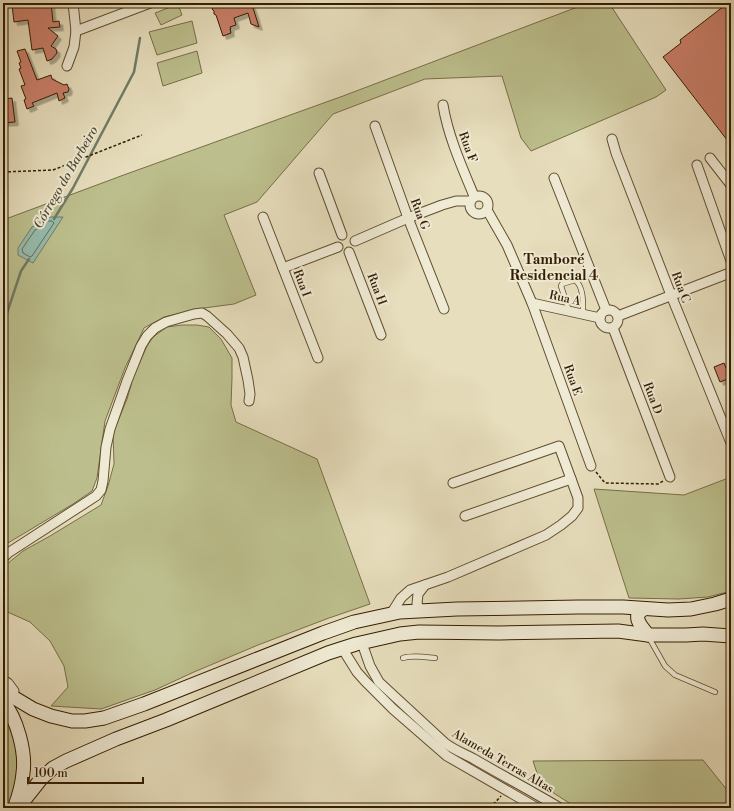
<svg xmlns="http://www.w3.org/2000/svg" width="734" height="811" font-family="'Libre Bodoni',serif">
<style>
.green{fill:#bcbf8d;stroke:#786e46}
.water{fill:#97bcad;stroke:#6f7c68}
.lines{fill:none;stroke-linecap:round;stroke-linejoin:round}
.shore{stroke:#656c56;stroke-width:1}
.stream{stroke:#6f7c68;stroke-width:2.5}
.building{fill:#ca7f6b;stroke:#331d00;filter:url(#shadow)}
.lane-casing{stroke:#604d2f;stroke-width:6}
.street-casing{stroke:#604d2f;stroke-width:11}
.secondary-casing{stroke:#331d00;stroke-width:15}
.path{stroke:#331d00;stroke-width:1.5;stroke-dasharray:3 2;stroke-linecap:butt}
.lane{stroke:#efead4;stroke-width:4.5}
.street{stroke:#efead4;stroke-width:9}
.secondary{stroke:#efead4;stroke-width:13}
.labels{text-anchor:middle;stroke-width:4;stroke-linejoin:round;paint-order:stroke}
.street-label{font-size:12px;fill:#331d00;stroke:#efead4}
.water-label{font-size:13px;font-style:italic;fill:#514d34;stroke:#efead4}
.quarter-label{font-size:14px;font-weight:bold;fill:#331d00;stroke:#efead4}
</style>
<defs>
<filter id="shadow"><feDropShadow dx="3.5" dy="3.5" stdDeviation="0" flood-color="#0004"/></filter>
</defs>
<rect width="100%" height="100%" fill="#e7debd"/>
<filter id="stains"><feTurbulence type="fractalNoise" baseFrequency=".005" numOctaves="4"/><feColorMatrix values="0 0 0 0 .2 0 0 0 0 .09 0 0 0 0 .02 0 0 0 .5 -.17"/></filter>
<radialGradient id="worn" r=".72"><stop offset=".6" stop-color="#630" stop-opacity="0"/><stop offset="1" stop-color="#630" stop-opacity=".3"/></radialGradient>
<g class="green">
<polygon points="588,3 609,3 666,90 656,97 531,151 521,138 502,76 425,79 333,114 257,202 224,215 256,295 234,304 204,308 164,317 144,328 125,368 105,421 97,478 92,491 73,504 3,546 3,220 121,176 343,96"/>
<polygon points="178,4 182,15 161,25 155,13"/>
<polygon points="192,21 197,43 157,55 149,32"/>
<polygon points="197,51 202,73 163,86 157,63"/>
<polygon points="182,325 197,325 209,327 221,339 232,358 232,378 231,405 236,422 317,459 370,604 329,618 258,645 194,672 155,690 101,709 51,706 68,687 64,666 50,641 30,622 3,610 3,569 7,564 23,551 50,536 101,505 108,486 114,464 113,433 127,399 134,375 147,346 153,337 167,327"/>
<polygon points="731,477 731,591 708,597 679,599 629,598 594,489 684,495"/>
<path d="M3,712C6,717 10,723 11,729C20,754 19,784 7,808H3Z"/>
<polygon points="703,760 731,795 731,808 577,808 541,785 533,761"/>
</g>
<polygon class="water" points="43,217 63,217 33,263 18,255 18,248 32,227 40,223"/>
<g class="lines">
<polygon class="shore" points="45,221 52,221 54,223 32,256 30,257 23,253 22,249 35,230 42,226"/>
<g class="stream">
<polyline points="54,219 73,188 134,72 140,38"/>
<polyline points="3,325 21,271 29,259"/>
</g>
</g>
<g class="building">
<polygon points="23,3 51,3 53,22 59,21 60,27 48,28 58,36 51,46 56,49 57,53 52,59 47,61 43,48 32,50 28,20 14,22 12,5"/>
<polygon points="215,3 251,3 254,11 259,27 251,24 248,13 234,18 236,25 230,27 231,29 230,29 231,33 223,36 216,15 214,14 214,11 212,9"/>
<polygon points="728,3 731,3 731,145 663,57 681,43 680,40"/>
<polygon points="25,49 37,80 51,75 52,79 64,85 67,84 69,89 68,92 63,93 65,98 59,101 57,93 32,103 34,106 27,109 24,100 26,99 21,86 25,85 19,69 21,68 19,63 21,62 17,51"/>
<polygon points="12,98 15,122 3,123 3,99"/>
<polygon points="724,363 730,378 720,382 714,367"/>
</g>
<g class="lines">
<g class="lane-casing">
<g id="lane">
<path d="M569,311L561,286L562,284L575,280C584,287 583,303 583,314"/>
<polyline points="648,636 665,666 675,675 715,692"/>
<path d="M403,658C413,655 424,657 435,658"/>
</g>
</g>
<g class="street-casing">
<g id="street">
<polyline points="76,31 150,3"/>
<polyline points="67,66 74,47 76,31 73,3"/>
<path d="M443,105C448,136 462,167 474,196"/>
<polyline points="375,126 408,218 444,309"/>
<polyline points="612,139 616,153 671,295 731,443"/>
<polyline points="710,158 731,185"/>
<polyline points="697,165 731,261"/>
<polyline points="319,173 342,235"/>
<polyline points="554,178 606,310"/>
<circle cx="479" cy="205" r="9"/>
<polyline points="487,210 507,245 532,303 600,318"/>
<polyline points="263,217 318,358"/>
<polyline points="355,241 408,218 442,205 456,201 470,201"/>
<polyline points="349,252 381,335"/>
<polyline points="283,268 338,247"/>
<polyline points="532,303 591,466"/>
<circle cx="609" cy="319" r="9"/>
<polyline points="618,316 727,274"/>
<polyline points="613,328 670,477"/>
<polyline points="465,516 571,479"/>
<polyline points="3,558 8,553 96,496 101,490 103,481 106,447 110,429 127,381 141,346 147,336 155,328 166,322 194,314 202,313 207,316 227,334 239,348 243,357 248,380 250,394 249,401"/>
<polyline points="421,611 417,604 418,594 425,585"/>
<polyline points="391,614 401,598 410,590 448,577 546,535 561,525 572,516 578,508 578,498 559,446 453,483"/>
<path d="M362,643L370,666L379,682L445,743C454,750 465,754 474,759C503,776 532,791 560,808"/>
<polyline points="342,648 357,672 365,681 393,709 447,756 537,808"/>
<polyline points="3,680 8,683 14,691 12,697"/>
</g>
</g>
<g class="secondary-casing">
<g id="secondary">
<path d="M644,609C631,616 641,626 648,635"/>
<polyline points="3,691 33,709 51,716 72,721 85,721 104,718 144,704 323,633 354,622 400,612 457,609 579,607 623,607 668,610 691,609 715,604 731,599"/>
<path d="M3,702C17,718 26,752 23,773C22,785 19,795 15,806"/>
<polyline points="18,808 41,779 53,768 66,761 116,739 166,720 328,653 356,644 400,634 419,632 499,633 618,631 648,635 686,635 703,634 731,636"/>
</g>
</g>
<g class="path">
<polyline points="3,172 53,170 142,135"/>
<polyline points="596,472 605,483 658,484 663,481"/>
<polyline points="490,808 501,796"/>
</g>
<use href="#lane" class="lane"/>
<use href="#street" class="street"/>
<use href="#secondary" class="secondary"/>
</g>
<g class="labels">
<g class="street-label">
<text transform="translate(468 147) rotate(70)" y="4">Rua F</text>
<text transform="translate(420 214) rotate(69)" y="4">Rua G</text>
<text transform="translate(302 283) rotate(69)" y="4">Rua I</text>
<text transform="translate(681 287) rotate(69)" y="4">Rua C</text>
<text transform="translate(377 289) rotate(69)" y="4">Rua H</text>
<text transform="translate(565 298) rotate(12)" y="4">Rua A</text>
<text transform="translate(573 380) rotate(70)" y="4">Rua E</text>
<text transform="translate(653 398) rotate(69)" y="4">Rua D</text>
<text transform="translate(503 761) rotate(30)" y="4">Alameda Terras Altas</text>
</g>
<g class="water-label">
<text transform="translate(65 177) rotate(-60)" y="5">Córrego do Barbeiro</text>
</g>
<g class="quarter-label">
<text x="554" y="264">Tamboré<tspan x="554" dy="16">Residencial 4</tspan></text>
</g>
</g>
<rect width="734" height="811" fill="none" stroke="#e7debd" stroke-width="16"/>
<rect x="4" y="4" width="726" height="803" fill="none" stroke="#331d00" stroke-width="2"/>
<rect x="8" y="8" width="718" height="795" fill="none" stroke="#331d00"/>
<path d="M28 777v6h115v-6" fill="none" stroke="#331d00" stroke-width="2"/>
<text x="34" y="777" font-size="12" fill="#331d00" stroke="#efead4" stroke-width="3" paint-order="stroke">100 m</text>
<rect width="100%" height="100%" filter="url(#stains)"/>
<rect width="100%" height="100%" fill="url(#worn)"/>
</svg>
